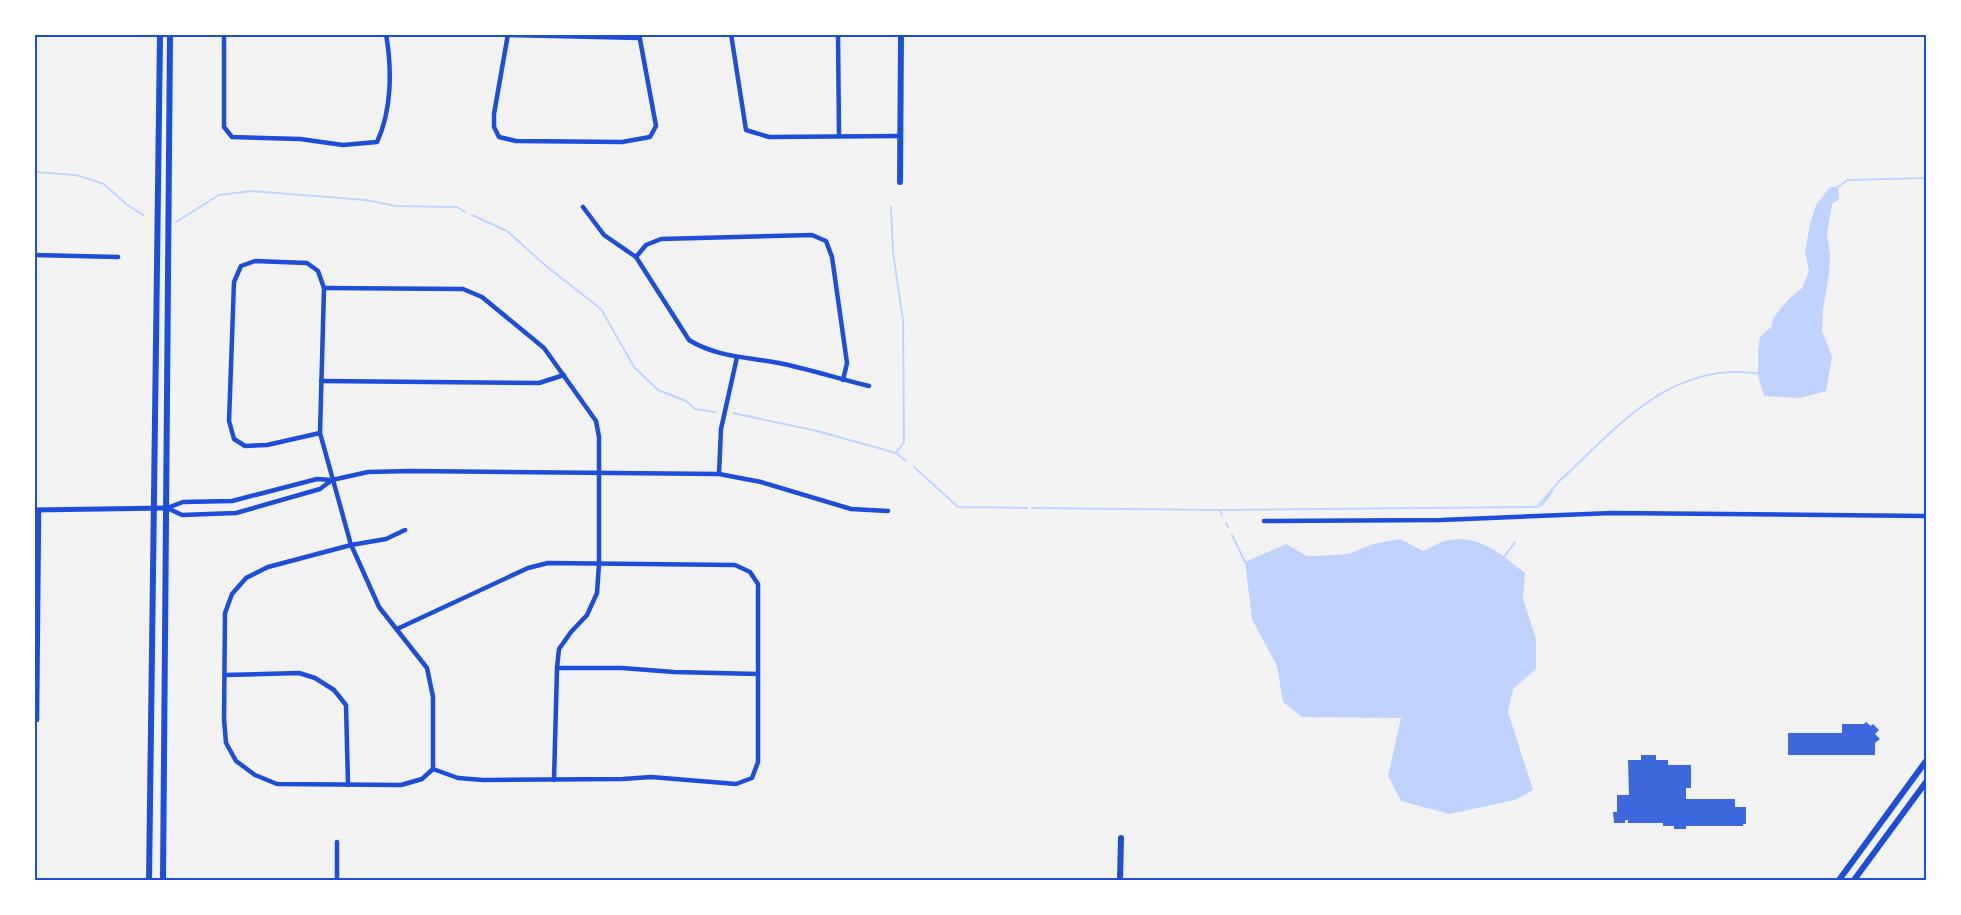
<svg xmlns="http://www.w3.org/2000/svg" width="1961" height="915" font-family="Raleway,sans-serif">
<style>
.water{fill:#bfd3fe}
.lines{fill:none;stroke-linecap:round;stroke-linejoin:round}
.stream{stroke:#bfd3fe;stroke-width:2}
.building{fill:#3d67dc}
.minor{stroke:#1d4ed8;stroke-width:4.5}
.tertiary{stroke:#1d4ed8;stroke-width:5}
.secondary{stroke:#1d4ed8;stroke-width:6}
.neatline{fill:none;stroke:#1d4ed8;stroke-width:2}
</style>
<rect width="100%" height="100%" fill="#f2f2f2"/>
<g class="water">
<polygon points="1830,187 1838,187 1839,199 1832,204 1827,234 1830,255 1829,273 1823,309 1822,331 1832,357 1826,391 1800,398 1764,396 1758,376 1758,350 1760,337 1772,326 1773,318 1788,300 1802,288 1809,271 1805,251 1810,224 1816,205"/>
<path d="M1400,539L1423,551C1431,548 1440,541 1449,540C1481,535 1502,555 1525,573L1523,599L1536,639V669L1513,689L1508,712L1533,790L1515,800L1449,814L1401,801L1388,776L1401,718L1302,717L1283,702L1277,666L1252,619L1245,562L1286,544L1307,556H1315L1348,554L1373,544Z"/>
</g>
<g class="lines">
<g class="stream">
<polyline points="34,172 76,175 104,184 126,204 143,215"/>
<polyline points="1838,187 1847,180 1926,178"/>
<polyline points="891,207 893,252 903,320 904,442 896,453"/>
<polyline points="472,215 507,231 546,266 601,309 634,367 658,390 686,401 695,409 715,412"/>
<polyline points="176,222 219,195 251,191 366,200 396,206 457,207 465,212"/>
<polyline points="733,413 817,431 896,453 906,461"/>
<polyline points="914,467 958,507 1027,508"/>
<path d="M1563,478C1620,424 1674,359 1761,374"/>
<polyline points="1541,506 1552,492"/>
<polyline points="1032,508 1220,510 1222,515"/>
<polyline points="1220,510 1537,507 1562,478"/>
<polyline points="1226,523 1228,527"/>
<polyline points="1232,535 1245,562"/>
<polyline points="1504,557 1515,542"/>
</g>
</g>
<g class="building">
<polygon points="1866,722 1871,726 1873,724 1879,730 1875,734 1880,739 1875,743 1875,755 1788,755 1788,733 1842,733 1842,724 1864,724"/>
<polygon points="1641,755 1656,755 1656,760 1668,760 1668,765 1691,765 1691,788 1686,788 1686,799 1735,799 1735,807 1746,807 1746,824 1743,824 1743,826 1686,826 1686,829 1674,829 1674,826 1663,826 1663,823 1628,823 1628,820 1625,820 1625,823 1614,823 1613,812 1617,812 1617,795 1629,795 1628,760 1641,760"/>
</g>
<g class="lines">
<g class="minor">
<path d="M224,34V127L232,137L300,139L343,145L377,142C392,110 392,69 386,34"/>
<polyline points="508,34 494,114 494,127 499,137 516,141 622,142 650,137 656,126 639,34"/>
<polyline points="731,34 746,130 769,137 900,136"/>
<polyline points="838,34 839,136"/>
<polyline points="508,35 640,38"/>
<path d="M583,207L604,235L636,257L689,340C716,357 748,357 779,363C809,369 839,379 869,386"/>
<polyline points="34,255 118,257"/>
<polyline points="636,257 646,245 661,239 812,235 826,241 832,257 847,363 843,380"/>
<polyline points="324,288 463,289 482,297 544,348 596,421 599,437 599,564 597,593 587,615 571,632 559,649 557,668 554,780"/>
<polyline points="321,381 539,383 564,375"/>
<polyline points="320,433 267,445 245,446 234,439 229,421 234,282 241,266 255,261 307,263 318,271 324,288 320,433 351,545 353,549 379,607 427,668 433,697 433,769 422,779 401,785 277,784 255,775 236,761 226,743 224,719 225,613 232,594 246,578 268,567 351,545 386,539 405,530"/>
<polyline points="719,474 721,429 737,357"/>
<polyline points="167,508 183,502 232,501 317,479 332,480 368,472 410,471 719,474 761,482 851,509 888,511"/>
<polyline points="167,508 182,515 236,513 320,489 332,480"/>
<polyline points="1264,521 1441,520 1612,513 1926,516"/>
<polyline points="397,629 528,568 548,563 735,565 750,572 758,584 758,762 752,778 736,784 651,777 623,779 483,780 458,778 433,769"/>
<polyline points="557,668 622,668 674,672 758,674"/>
<polyline points="225,675 299,673 315,678 334,690 346,705 348,785"/>
<polyline points="37,720 39,510"/>
<polyline points="337,842 337,880"/>
</g>
<polyline class="tertiary" points="34,510 167,508"/>
<g class="secondary">
<polyline points="900,182 901,34"/>
<polyline points="149,880 160,34"/>
<polyline points="163,880 170,34"/>
<polyline points="1120,880 1121,838"/>
<polyline points="1839,880 1926,761"/>
<polyline points="1854,880 1926,782"/>
</g>
</g>
<rect width="1961" height="915" fill="none" stroke="#ffffff" stroke-width="72"/>
<rect x="36" y="36" width="1889" height="843" class="neatline"/>
</svg>
